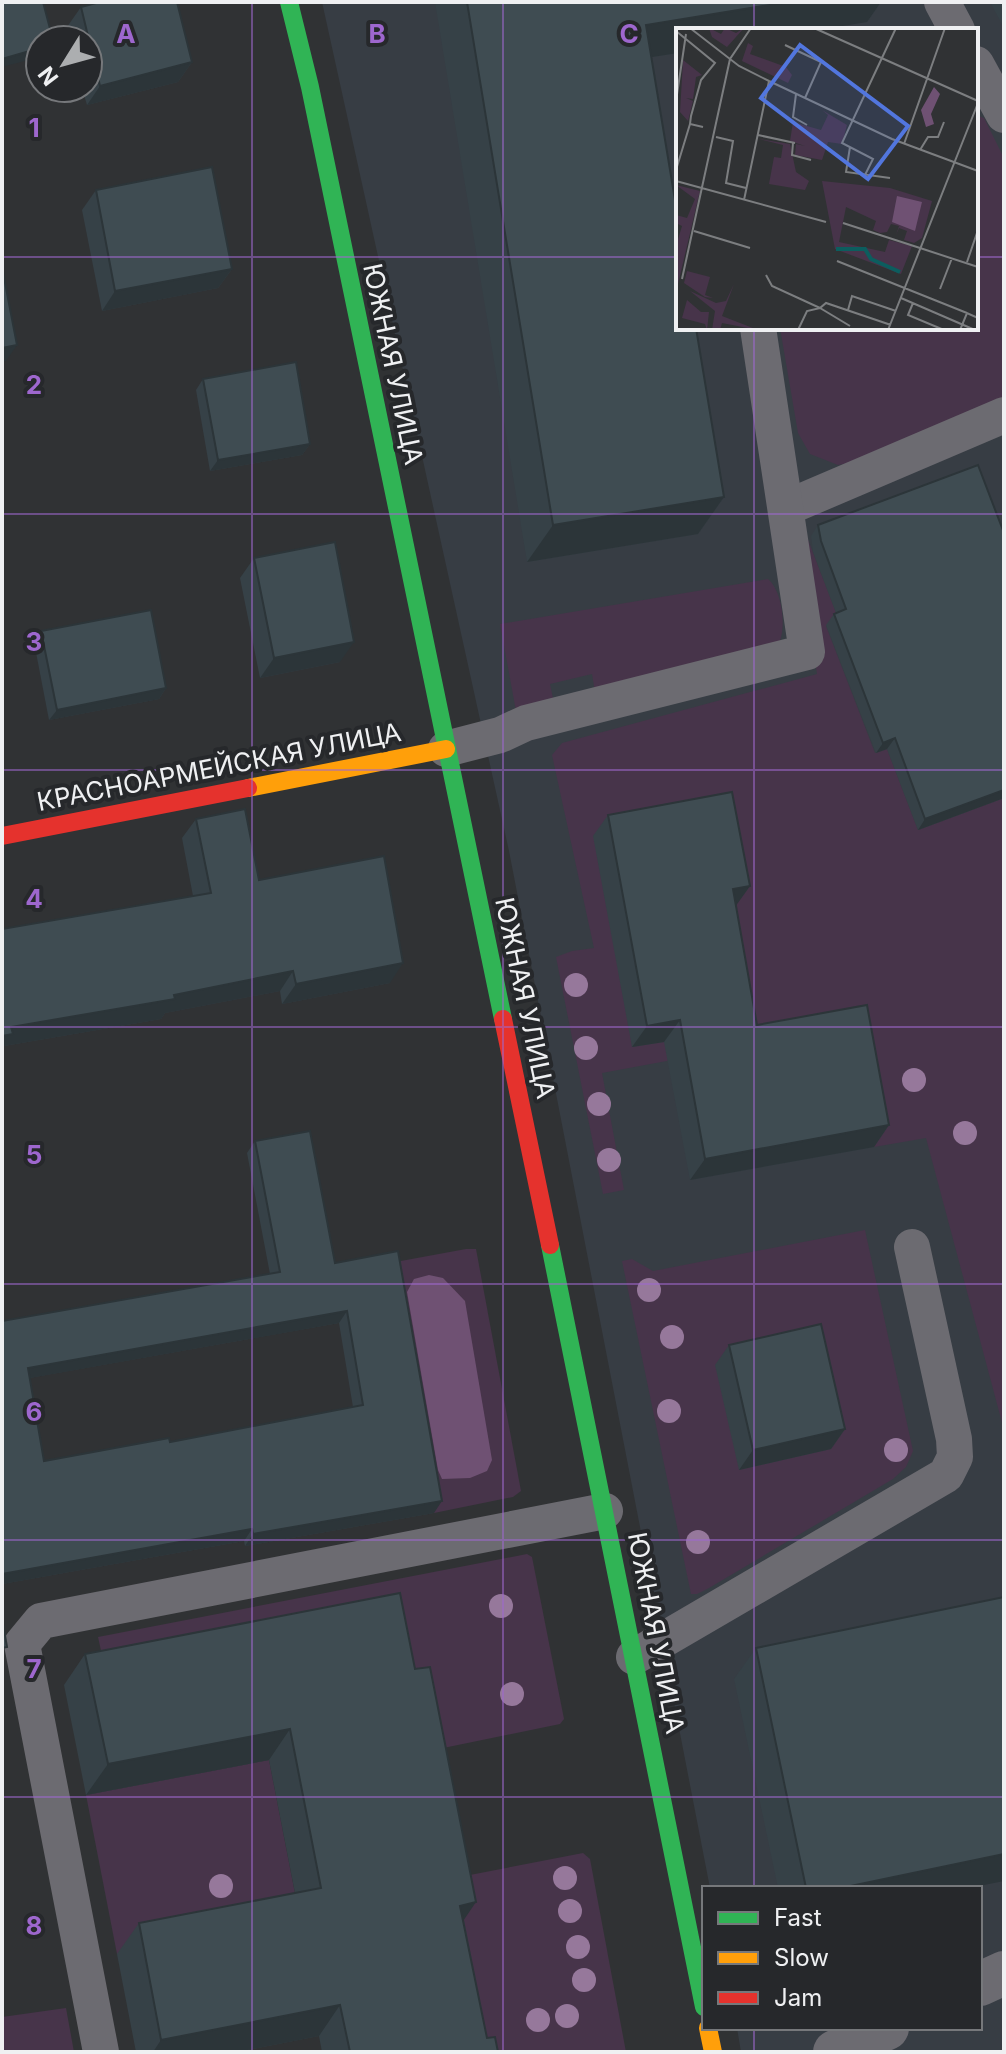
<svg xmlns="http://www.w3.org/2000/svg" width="1006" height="2054" font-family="Inter,sans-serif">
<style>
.built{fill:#373d44;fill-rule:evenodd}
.green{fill:#47344a}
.forest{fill:#6f5173}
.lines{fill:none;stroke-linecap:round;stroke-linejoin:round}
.lane{stroke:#6c6b71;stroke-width:36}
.street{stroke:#6c6b71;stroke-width:44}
.fast{stroke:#30b455;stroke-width:18}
.slow{stroke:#ff9f0a;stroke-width:18}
.jam{stroke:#e5322d;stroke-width:18}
.tree{fill:#96789b}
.wall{fill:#364147;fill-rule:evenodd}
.shaded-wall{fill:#2c3539}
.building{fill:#3f4c52;stroke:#2c3539;stroke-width:2;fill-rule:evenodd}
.grid{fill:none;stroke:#9e67ce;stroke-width:2;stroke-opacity:0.55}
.labels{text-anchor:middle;stroke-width:8;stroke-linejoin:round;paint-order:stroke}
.street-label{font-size:26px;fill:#eff0f2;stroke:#26282b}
.inset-river{fill:none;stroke:#0c5d5e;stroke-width:4}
.inset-road{fill:none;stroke:#7c7e80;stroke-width:2}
.view{fill:#5276de;fill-opacity:0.15;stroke:#5276de;stroke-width:4}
.inset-edge{fill:none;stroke:#eff0f2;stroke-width:4}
.grid-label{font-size:26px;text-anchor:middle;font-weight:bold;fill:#9e67ce;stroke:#26282b;stroke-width:8;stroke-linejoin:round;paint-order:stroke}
</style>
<rect width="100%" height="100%" fill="#303234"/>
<path class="built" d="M322,2H1004V2052H741L737,2028H980V1888H710L509,851ZM678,30H976V328H678Z"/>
<g class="green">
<polygon points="976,115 984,118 1004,158 1004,399 866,460 838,465 810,454 798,433 780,328 976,328"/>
<polygon points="807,537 839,620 826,626 875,753 887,749 918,830 1004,798 1004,1430 926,1138 874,1147 851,1027 602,1073 624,1190 603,1194 556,957 572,951 594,948 552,755 562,743 817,674 798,550"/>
<path d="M768,579C782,591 786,623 780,641L595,692L592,674L550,684L554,703L516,711L500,624Z"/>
<polygon points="865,1230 913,1451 906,1467 893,1479 709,1588 697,1594 691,1594 622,1261 632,1259 653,1271"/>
<polygon points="466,1249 476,1249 521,1491 513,1497 434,1513 390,1263"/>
<polygon points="527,1554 532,1557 564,1719 560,1724 419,1753 107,1678 98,1637"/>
<polygon points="269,1760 300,1919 117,1954 86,1795"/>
<polygon points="583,1853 590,1859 626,2052 407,2052 444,1880"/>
<polygon points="66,2008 74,2052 2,2052 2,2017"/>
</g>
<polygon class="forest" points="429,1275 443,1278 465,1301 492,1460 487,1471 470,1478 442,1479 438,1470 407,1292 414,1279"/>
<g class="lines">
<g class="lane">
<polyline points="942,2 957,30"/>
<polyline points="976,64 1004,115"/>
<polyline points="786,508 1004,415"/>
<polyline points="446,749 500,735 526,723 807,652 758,328"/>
<polyline points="634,1657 946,1475 955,1457 954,1439 912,1247"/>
<polyline points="101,2052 22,1644 41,1621 605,1511"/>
</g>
<g class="street">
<polyline points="980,1984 1004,1973"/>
<polyline points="835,2052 887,2028"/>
</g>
<g class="fast">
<polyline points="289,2 310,87 503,1019"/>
<polyline points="550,1245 704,2007"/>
</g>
<g class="slow">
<polyline points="248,788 446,749"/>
<polyline points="708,2028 713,2052"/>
</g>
<g class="jam">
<polyline points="2,836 248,788"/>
<polyline points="503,1019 550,1245"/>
</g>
</g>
<g class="tree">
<circle cx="576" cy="985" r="12"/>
<circle cx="586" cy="1048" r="12"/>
<circle cx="914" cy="1080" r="12"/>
<circle cx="599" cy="1104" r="12"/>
<circle cx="965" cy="1133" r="12"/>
<circle cx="609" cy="1160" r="12"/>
<circle cx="649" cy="1290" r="12"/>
<circle cx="672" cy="1337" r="12"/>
<circle cx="669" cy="1411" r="12"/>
<circle cx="896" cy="1450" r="12"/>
<circle cx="698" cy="1542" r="12"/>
<circle cx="501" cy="1606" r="12"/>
<circle cx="512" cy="1694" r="12"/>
<circle cx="565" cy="1878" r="12"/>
<circle cx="221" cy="1886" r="12"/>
<circle cx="570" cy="1911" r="12"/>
<circle cx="578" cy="1947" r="12"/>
<circle cx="584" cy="1980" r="12"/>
<circle cx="567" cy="2016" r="12"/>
<circle cx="538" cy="2020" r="12"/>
</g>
<g class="wall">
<polygon points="435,2 881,2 867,22 678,30 678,53 652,57 724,497 698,534 527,562"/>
<polygon points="990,2 1004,2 1004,28"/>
<polygon points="81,7 192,62 178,82 87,105 82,88 88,88 88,40 70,40 67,27"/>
<polygon points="96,190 232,269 218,288 102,311 82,210"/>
<polygon points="203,379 310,444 302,455 210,471 196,390"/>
<polygon points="818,525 1004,798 918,830 887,749 876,753 826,625 834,614 836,613 813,552 811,536"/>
<polygon points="254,558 340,662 260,678 240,578"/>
<polygon points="41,631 166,688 159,699 49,720 34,642"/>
<polygon points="608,815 750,886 736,905 757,1025 889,1125 874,1147 690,1180 664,1042 632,1047 593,836"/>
<polygon points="196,819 259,880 390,983 282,1004 280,991 165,1013 161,1019 4,1046 2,1049 2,929 193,896 182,838"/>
<path d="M255,1141L335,1263L434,1513L245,1546L244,1541L2,1584V1321L270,1274L247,1153ZM339,1323L353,1407L170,1442L44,1461L29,1378Z"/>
<polygon points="729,1345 845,1429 831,1449 739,1470 715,1365"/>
<polygon points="400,1593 487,2038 498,2052 322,2052 319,2036 237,2052 136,2052 117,1954 139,1923 295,1893 269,1760 86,1795 64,1685 85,1654"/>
<polygon points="756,1648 969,1888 778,1888 734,1679"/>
</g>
<g class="shaded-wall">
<polygon points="788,2 881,2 867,22 818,30 678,30 678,53 620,62 646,25"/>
<polygon points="40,48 40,57 2,67 2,59"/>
<polygon points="192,62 178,82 87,105 100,86"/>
<polygon points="232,269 218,288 102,311 115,291"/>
<polygon points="17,345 6,361 2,362 2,348"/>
<polygon points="310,444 302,455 210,471 218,460"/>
<polygon points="724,497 698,534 527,562 553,525"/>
<polygon points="354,642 340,662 260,678 274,658"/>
<polygon points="166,688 159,699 49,720 57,710"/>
<polygon points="895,738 887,749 876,753 883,743"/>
<polygon points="1004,790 1004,798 918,830 925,819"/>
<polygon points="750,886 735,907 733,889"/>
<polygon points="403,963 390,983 282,1004 296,984"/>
<polygon points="293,971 280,991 165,1013 161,1019 4,1046 2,1049 2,1036 11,1027"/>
<polygon points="680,1020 664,1042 632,1047 647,1026"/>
<polygon points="889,1125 874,1147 690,1180 705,1159"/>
<polygon points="347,1311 339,1323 19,1380 28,1368"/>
<polygon points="845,1429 831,1449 739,1470 753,1450"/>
<polygon points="442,1501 434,1513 245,1546 253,1534"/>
<polygon points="252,1529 244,1541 2,1584 2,1574"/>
<polygon points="290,1729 269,1760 86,1795 108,1764"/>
<polygon points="1004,1854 1004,1881 969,1888 841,1888"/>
<polygon points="476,1902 455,1933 460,1906"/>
<polygon points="340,2005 319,2036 237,2052 153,2052 161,2040"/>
</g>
<g class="building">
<polygon points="2,2 43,2 53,40 40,40 40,48 2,59"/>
<polygon points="100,2 177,2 192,62 100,86 81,7"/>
<polygon points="467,2 788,2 646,25 678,218 678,328 696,328 724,497 553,525"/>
<polygon points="212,167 232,269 115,291 96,190"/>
<polygon points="2,267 17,345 2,348"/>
<polygon points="296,362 310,444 218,460 203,379"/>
<polygon points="978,465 1004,533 1004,790 925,819 895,738 883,743 834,614 846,609 821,541 818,525"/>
<polygon points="335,542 354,642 274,658 254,558"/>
<polygon points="151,610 166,688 57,710 41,631"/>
<polygon points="732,792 750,886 733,889 757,1025 867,1005 889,1125 705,1159 680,1020 647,1026 608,815"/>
<polygon points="245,809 259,880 384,856 403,963 296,984 293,971 174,995 175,999 11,1027 13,1034 2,1036 2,929 211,893 196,819"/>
<path d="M310,1131L335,1263L398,1251L442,1501L253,1534L252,1529L2,1574V1321L280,1272L255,1141ZM347,1311L363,1405L170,1442L169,1438L44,1461L28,1368Z"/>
<polygon points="821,1324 845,1429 753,1450 729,1345"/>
<polygon points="400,1593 415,1669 430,1667 476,1902 460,1906 487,2038 495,2037 498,2052 350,2052 340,2005 161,2040 139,1923 321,1888 290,1729 108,1764 85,1654"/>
<polygon points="1004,1597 1004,1854 841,1888 806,1888 756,1648"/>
<polygon points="2,1618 7,1647 2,1648"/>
</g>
<path class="grid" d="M252,2V2052M503,2V2052M754,2V30M2,257H678M976,257H1004M754,328V1888M2,514H1004M2,770H1004M2,1027H1004M2,1284H1004M2,1540H1004M2,1797H1004M754,2028V2052"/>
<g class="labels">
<g class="street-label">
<text transform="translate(393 364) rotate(78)" y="9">ЮЖНАЯ УЛИЦА</text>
<text transform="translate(219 767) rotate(-11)" y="9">КРАСНОАРМЕЙСКАЯ УЛИЦА</text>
<text transform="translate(525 998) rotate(78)" y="9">ЮЖНАЯ УЛИЦА</text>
<text transform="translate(656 1633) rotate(79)" y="9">ЮЖНАЯ УЛИЦА</text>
</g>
</g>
<g transform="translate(676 28)">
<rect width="302" height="302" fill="#303234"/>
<path d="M33,0L45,6L49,0L60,5L68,0L51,19L36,9ZM72,15L77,18L74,26L110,39L116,47L112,55L66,33ZM7,32L26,47L20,49L17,71L10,70L17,73L12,93L4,84ZM146,82L171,97L166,116L152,114L146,132L119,127L120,116L129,118L114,113L117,94L145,102L152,87ZM83,111L114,116L120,144L133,153L129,162L93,156L98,129L105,130L107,117ZM146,153L214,160L256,173L246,210L238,215L228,212L231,203L223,200L220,207L223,198L215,196L211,204L204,205L197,202L200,193L170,179L163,214L209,224L213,212L236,218L225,246L159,221ZM0,157L24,163L2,256L0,218L6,198L0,195V187L11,190L19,171ZM11,243L34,249L29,267L37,270L29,269L8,255ZM58,256L46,288L82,302L46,295L44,302H36L39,283L14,263L40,275L50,273ZM11,272L25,284H33L31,302L29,296L6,290Z" fill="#47344a"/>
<path d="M258,59L264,66L255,86L258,96L250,99L245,82ZM221,168L246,174L239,203L216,194Z" fill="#6f5173"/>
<path class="inset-river" d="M160,221H189L195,231L224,244"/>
<path class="inset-road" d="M14,0L63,38L93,53L216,111L302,143M138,0L302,73M0,3L39,35L25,52L15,88L14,96L27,99M109,17L145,34L129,70M120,66L117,89L131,97M0,73L10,6M82,107L119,115M40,109L57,113L50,155L70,160M117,115L116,127L135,132M228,116L269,0M174,119L170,144L214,150M244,122L252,109H262L268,94M0,142L14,96M189,147L197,131L166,115L220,0M0,153L150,194M68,172L93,53M167,195L244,220M18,203L74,220M244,220L302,239M161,233L291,285M291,234L302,202M90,247L96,258L144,280L150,275L215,297M6,251L54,31L75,0M264,261L276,230M225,270L299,302M237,275L232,287L268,302M172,282L176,268L220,283M122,302L131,283L144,280L174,298M212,302L302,75M284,302L291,285L302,290"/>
<path class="view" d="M124,17L232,98L192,151L85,70Z"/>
<rect width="302" height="302" class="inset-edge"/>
</g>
<g class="grid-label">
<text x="126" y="43">A</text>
<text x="377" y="43">B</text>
<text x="629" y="43">C</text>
<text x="34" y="137">1</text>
<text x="34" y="394">2</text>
<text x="34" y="651">3</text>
<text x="34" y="908">4</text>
<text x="34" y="1164">5</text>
<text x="34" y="1421">6</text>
<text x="34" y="1678">7</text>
<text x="34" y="1935">8</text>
</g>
<rect width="1006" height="2054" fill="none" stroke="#eff0f2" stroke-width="8"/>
<rect x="702" y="1886" width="280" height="144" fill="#26282b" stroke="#76787b" stroke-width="2"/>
<rect x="718" y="1912" width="40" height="12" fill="#30b455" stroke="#76787b" stroke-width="2"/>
<text x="774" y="1926" font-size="24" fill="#eff0f2">Fast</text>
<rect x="718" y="1952" width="40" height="12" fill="#ff9f0a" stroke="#76787b" stroke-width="2"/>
<text x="774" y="1966" font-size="24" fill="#eff0f2">Slow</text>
<rect x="718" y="1992" width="40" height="12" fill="#e5322d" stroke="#76787b" stroke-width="2"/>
<text x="774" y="2006" font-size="24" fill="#eff0f2">Jam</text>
<g transform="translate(64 64) rotate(233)"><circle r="38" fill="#26282b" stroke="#76787b" stroke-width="2"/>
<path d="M0-6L14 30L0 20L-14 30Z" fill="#acaeb0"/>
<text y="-12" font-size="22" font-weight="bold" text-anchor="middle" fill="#eff0f2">N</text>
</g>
</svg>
